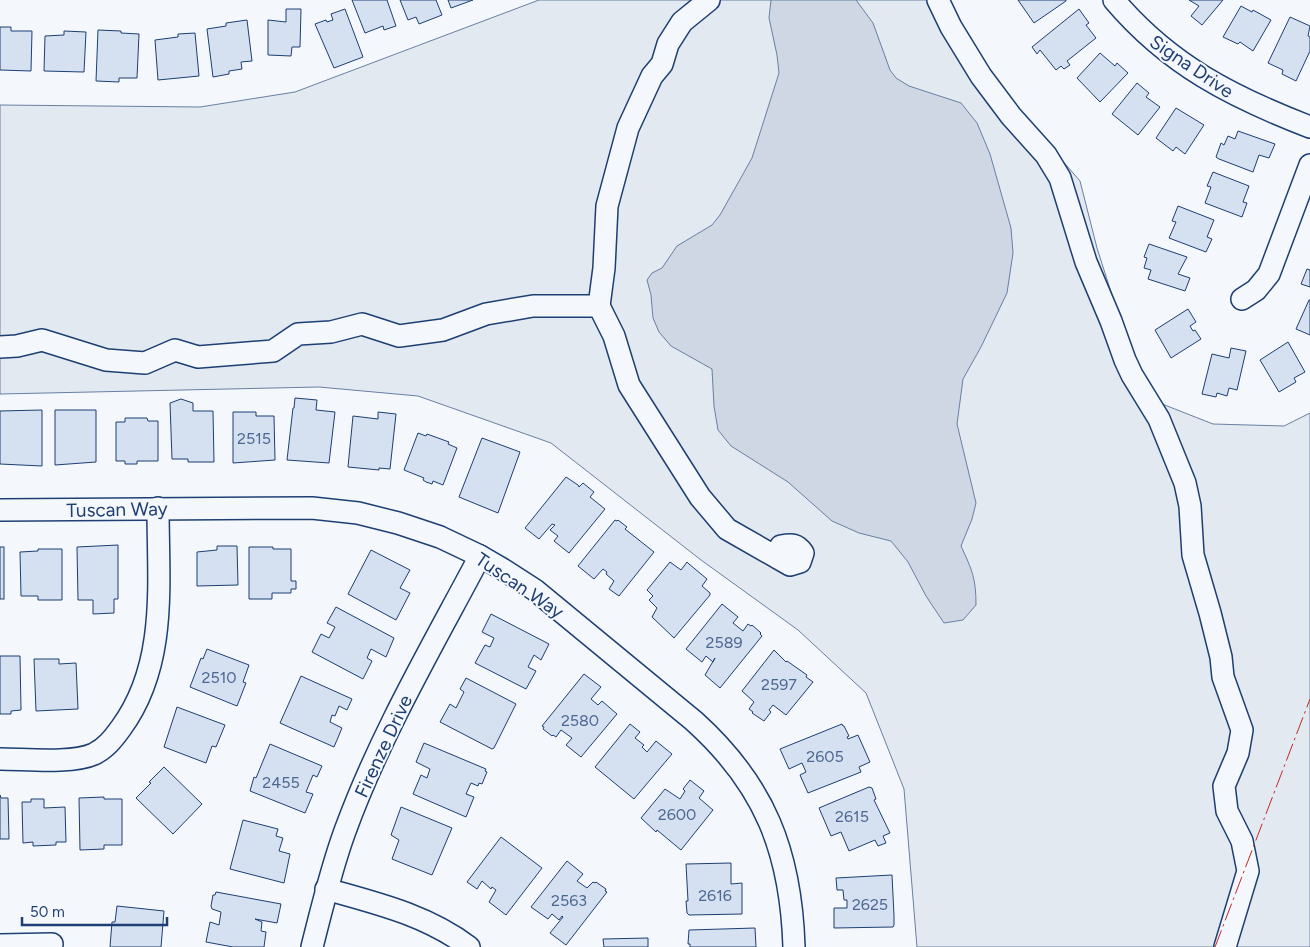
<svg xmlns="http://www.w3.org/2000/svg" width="1310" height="947" font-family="Figtree,sans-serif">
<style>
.green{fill:#e3e9f0;stroke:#687fa3}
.water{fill:#cfd7e4;stroke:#687fa3}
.building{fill:#d5e0f0;stroke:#1d3f73}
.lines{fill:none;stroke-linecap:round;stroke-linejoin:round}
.minor-casing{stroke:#1d3f73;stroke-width:24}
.minor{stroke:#f4f7fb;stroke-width:21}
.power{stroke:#c62828;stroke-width:1;stroke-dasharray:18 4 2.5 4;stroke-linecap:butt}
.labels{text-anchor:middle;stroke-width:4;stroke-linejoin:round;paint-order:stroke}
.number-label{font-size:16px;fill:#4b6792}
.street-label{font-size:19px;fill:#1d3f73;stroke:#f4f7fb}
</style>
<rect width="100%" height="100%" fill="#f4f7fb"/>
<polygon class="green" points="539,0 942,0 953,22 1015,106 1080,181 1097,248 1134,364 1157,402 1213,424 1284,426 1310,413 1310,947 917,947 904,789 866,693 798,630 701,560 551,443 418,396 319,387 0,394 0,105 200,107 295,92"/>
<path class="water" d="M771,0H856L873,23L890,70L896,78L909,86L961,103L977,123L990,154L1011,228L1013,253L1007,293L981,347L963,379L957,424L976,503L972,519L961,546C972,570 976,578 976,605L963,620L944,623L926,596L908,562L891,541L859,533L832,521L788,482L731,446L718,430L714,406L712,369L671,346L659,332L653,318L651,295L647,280L652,273L662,268L677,246L712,225L720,215L752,158L779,73L777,55L769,18Z"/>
<g class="building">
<polygon points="352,0 387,0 396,26 384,30 383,26 365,33"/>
<polygon points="400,0 436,0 442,15 419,24 416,17 408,20"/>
<polygon points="448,0 473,0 451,8"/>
<polygon points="1018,0 1066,0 1066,1 1034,23"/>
<polygon points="1189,0 1223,0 1202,25 1191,16 1199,6"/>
<polygon points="1241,6 1252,12 1253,10 1271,20 1253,51 1240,42 1238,44 1223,37"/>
<polygon points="286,9 301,9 300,47 292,47 291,56 268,55 268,20 286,22"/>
<polygon points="345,9 363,57 334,68 315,24 326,20 327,22 333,20 331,14"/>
<polygon points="1079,9 1089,23 1086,25 1096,38 1067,61 1070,65 1064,69 1061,66 1056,70 1040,50 1037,54 1032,47"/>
<polygon points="1290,17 1310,26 1308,36 1310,37 1310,51 1296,81 1282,74 1283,70 1268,63"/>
<polygon points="247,20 252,61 241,62 242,69 229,71 229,74 213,77 207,29 226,26 226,23"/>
<polygon points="0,27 11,27 11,31 32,31 31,71 0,70"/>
<polygon points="98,30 121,31 121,33 139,34 137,78 119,78 119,82 96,81"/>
<polygon points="64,31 86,32 84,72 44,71 45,36 64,35"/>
<polygon points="195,33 199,76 158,80 155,40 178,37 178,34"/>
<polygon points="1100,53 1115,66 1117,63 1128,73 1100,102 1077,78"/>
<polygon points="1137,83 1149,93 1146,97 1160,107 1138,135 1112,114"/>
<polygon points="1176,108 1204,125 1185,154 1176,147 1173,151 1156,138"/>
<polygon points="1238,131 1275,144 1269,158 1259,155 1253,172 1219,159 1216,157 1221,143 1224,145 1228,136 1235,139"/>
<polygon points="1213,172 1249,186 1243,202 1247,203 1242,217 1205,203 1211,187 1207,186"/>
<polygon points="1178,206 1214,220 1207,237 1212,239 1206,252 1169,238 1176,222 1172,221"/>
<polygon points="1149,244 1187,257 1178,274 1190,278 1185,291 1148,279 1151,270 1144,268 1147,258 1144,257"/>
<polygon points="1307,269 1310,270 1310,287 1301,284"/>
<polygon points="1309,300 1310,300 1310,335 1296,329"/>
<polygon points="1188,309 1196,322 1190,326 1193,331 1195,330 1201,339 1171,358 1155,330"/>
<polygon points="1288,342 1305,372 1294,378 1296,382 1279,392 1260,360"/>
<polygon points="1231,348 1246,351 1237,390 1229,388 1227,396 1217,393 1216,397 1202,394 1212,354 1229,358"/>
<polygon points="295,398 317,400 316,410 335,412 329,463 287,460 293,408 294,408"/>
<polygon points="181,399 193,403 193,411 213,411 214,462 188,462 188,459 172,459 170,403"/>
<polygon points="42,410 42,466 0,464 0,411"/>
<polygon points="55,410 96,410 96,462 55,465"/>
<polygon points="233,412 256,412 256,416 274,416 275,460 233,463"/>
<polygon points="378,412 396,414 390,469 379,468 379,470 348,467 353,416 378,419"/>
<polygon points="125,418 147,418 148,421 158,421 158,461 137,461 137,464 125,464 125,461 116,461 116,422 125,422"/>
<polygon points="418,433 426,436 427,434 449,442 448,444 457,448 443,485 433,481 432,484 426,482 423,480 424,478 404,470"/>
<polygon points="482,438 520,452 498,513 459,497"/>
<polygon points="566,477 578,485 579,487 583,483 594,492 590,497 605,509 569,553 554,541 558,536 550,530 555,525 552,524 539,539 525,528"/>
<polygon points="615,520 617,521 618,520 627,527 625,529 654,552 619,596 609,589 614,581 606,574 607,572 603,569 594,579 578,566"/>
<polygon points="118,545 118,599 114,599 114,613 93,614 93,600 78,600 77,547"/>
<polygon points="217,546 237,546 238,585 197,586 197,552 217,550"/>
<rect x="0" y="547" width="4" height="52"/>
<polygon points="249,547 273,547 273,549 291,549 291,581 296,581 296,589 291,589 291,593 272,593 272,599 249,599"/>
<polygon points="38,549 62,549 62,600 38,600 38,596 21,596 20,552 38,551"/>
<polygon points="371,550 410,570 400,588 410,593 396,620 348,594"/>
<polygon points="670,562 681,570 687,562 689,564 707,579 702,586 710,593 710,595 674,638 652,617 657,608 649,600 653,596 647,590"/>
<polygon points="722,604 738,617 733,623 743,631 748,624 751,626 752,625 761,633 760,634 762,636 720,688 705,675 715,658 713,662 706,656 702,662 686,649"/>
<polygon points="336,607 394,638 386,657 371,649 367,658 372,661 363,679 312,652 321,634 329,638 335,627 327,623"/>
<polygon points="491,614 549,644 541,660 534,655 528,667 536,671 526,689 475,663 485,645 490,647 494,638 482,632"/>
<polygon points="207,649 249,665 243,682 246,683 237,706 190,687 201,658 203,659"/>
<polygon points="774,650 786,662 787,661 807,675 806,677 813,682 786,715 773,705 769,710 771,712 764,721 752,713 753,712 749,709 754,702 742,691"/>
<polygon points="0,656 20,656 21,710 11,711 11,714 0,714"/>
<polygon points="34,659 59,659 59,664 76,663 78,709 36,711"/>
<polygon points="584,674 601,687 591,699 598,705 602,701 617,714 581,757 566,745 572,738 561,730 556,737 553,735 552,736 543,729 544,727 542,726"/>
<polygon points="301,676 352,699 347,710 339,706 335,716 332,715 330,722 342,728 334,747 280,723"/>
<polygon points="466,678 516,704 494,748 492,749 440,722 450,704 456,708 464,692 460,689"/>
<polygon points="177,707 225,725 216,747 212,746 206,763 164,747"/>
<polygon points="630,724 640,732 635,738 644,745 642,747 647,752 656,741 672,754 634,799 595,767"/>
<polygon points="842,724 843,726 844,726 849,736 847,737 848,739 858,735 870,762 859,767 861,772 808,793 800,775 806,772 802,763 789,769 780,749"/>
<polygon points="424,743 486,769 485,771 487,772 482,784 479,783 478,786 471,783 466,794 474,797 466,817 413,794 421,775 427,778 430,769 416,762"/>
<polygon points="270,744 322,766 317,777 313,775 306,792 313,794 305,813 250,791 254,777 256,778"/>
<polygon points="164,767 202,804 173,834 136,798 151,783 149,782"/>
<polygon points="690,780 704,791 699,798 713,810 681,850 657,830 656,832 641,818 665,789 680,799 685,791 683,789"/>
<polygon points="869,787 872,788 876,799 874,800 890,833 883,836 886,843 878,846 875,840 849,851 841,832 831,836 819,808"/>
<polygon points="0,795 1,798 8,798 9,839 0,839"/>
<polygon points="104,797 104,799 122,799 122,845 104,845 104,849 80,850 79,798"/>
<polygon points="31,799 44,799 44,808 65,807 66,842 56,842 56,845 33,846 33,842 23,843 22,802 31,802"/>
<polygon points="401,807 452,828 432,875 392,859 399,840 391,835"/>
<polygon points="243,820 278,829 276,836 283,838 279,851 290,854 284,883 230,869"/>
<polygon points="501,837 542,868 506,915 489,902 496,890 492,887 491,889 482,881 477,889 467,882"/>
<polygon points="567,861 583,874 577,881 587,888 593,882 595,883 596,882 606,889 605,891 607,892 566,945 550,933 563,917 562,916 559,920 552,914 548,919 531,907"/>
<polygon points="731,863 731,884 742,883 742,914 689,915 687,913 686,901 688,901 686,864"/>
<polygon points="892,875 894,916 894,925 893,927 834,928 834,908 847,908 847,900 844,900 843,890 837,890 836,878"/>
<polygon points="216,892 281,904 277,923 255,919 262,922 261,931 266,932 264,947 233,947 206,942 210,922 219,925 221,912 212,909 211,906 213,895 215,895"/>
<polygon points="117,906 164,911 161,947 110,947 112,922 115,922"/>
<polygon points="755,928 756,947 690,947 690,944 688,944 689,930"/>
<polygon points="648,938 648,947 604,947 603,939"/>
</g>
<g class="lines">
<g class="minor-casing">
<g id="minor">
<polyline points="938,0 951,27 981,76 1011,116 1046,155 1060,178 1086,262 1111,321 1125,360 1132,375 1159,419 1185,483 1190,506 1193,555 1210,613 1221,657 1223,677 1242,730 1238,753 1224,786 1227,811 1242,841 1248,871 1225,947"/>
<path d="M1114,0C1169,65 1232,97 1310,127"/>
<polyline points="1242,299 1256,290 1269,274 1310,165"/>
<path d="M599,306L614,336L629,385L700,497L727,529L790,565L800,562L803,553C797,544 792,544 781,546L778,558"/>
<polyline points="0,347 17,346 42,340 106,360 145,363 175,350 198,357 273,351 298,334 331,332 362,324 399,336 443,330 486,314 533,306 599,306 604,268 607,206 628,128 652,76 662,64 668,44 682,22 709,0"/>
<path d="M0,510L312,508L358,513L398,523L440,537L480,556L504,570L535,590L694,721C765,785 791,852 794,947"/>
<path d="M0,759C25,759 72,764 94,754C106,748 113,739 121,728C168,664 158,583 158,508"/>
<path d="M326,889C376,903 427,915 469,947"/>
<polyline points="0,945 52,944"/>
<path d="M312,947C322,908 331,869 345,831C380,735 433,645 480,556"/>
</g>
</g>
<use href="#minor" class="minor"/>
<polyline class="power" points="1215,947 1310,699"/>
</g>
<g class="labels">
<g class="number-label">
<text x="254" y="444">2515</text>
<text x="724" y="648">2589</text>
<text x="219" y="683">2510</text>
<text x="779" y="690">2597</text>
<text x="580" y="726">2580</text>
<text x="825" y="762">2605</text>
<text x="281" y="788">2455</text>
<text x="677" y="820">2600</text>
<text x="852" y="822">2615</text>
<text x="715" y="901">2616</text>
<text x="569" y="906">2563</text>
<text x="870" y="910">2625</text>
</g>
<g class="street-label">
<text transform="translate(1192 66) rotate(34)" y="7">Signa Drive</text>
<text transform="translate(117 509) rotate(-1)" y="7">Tuscan Way</text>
<text transform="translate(520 585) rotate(34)" y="7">Tuscan Way</text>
<text transform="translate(383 746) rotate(-65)" y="7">Firenze Drive</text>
</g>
</g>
<path d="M22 917v8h145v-8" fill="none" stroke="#1d3f73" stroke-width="2.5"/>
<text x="30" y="917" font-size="15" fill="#1d3f73" stroke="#f4f7fb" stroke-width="4" paint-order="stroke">50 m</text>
</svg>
